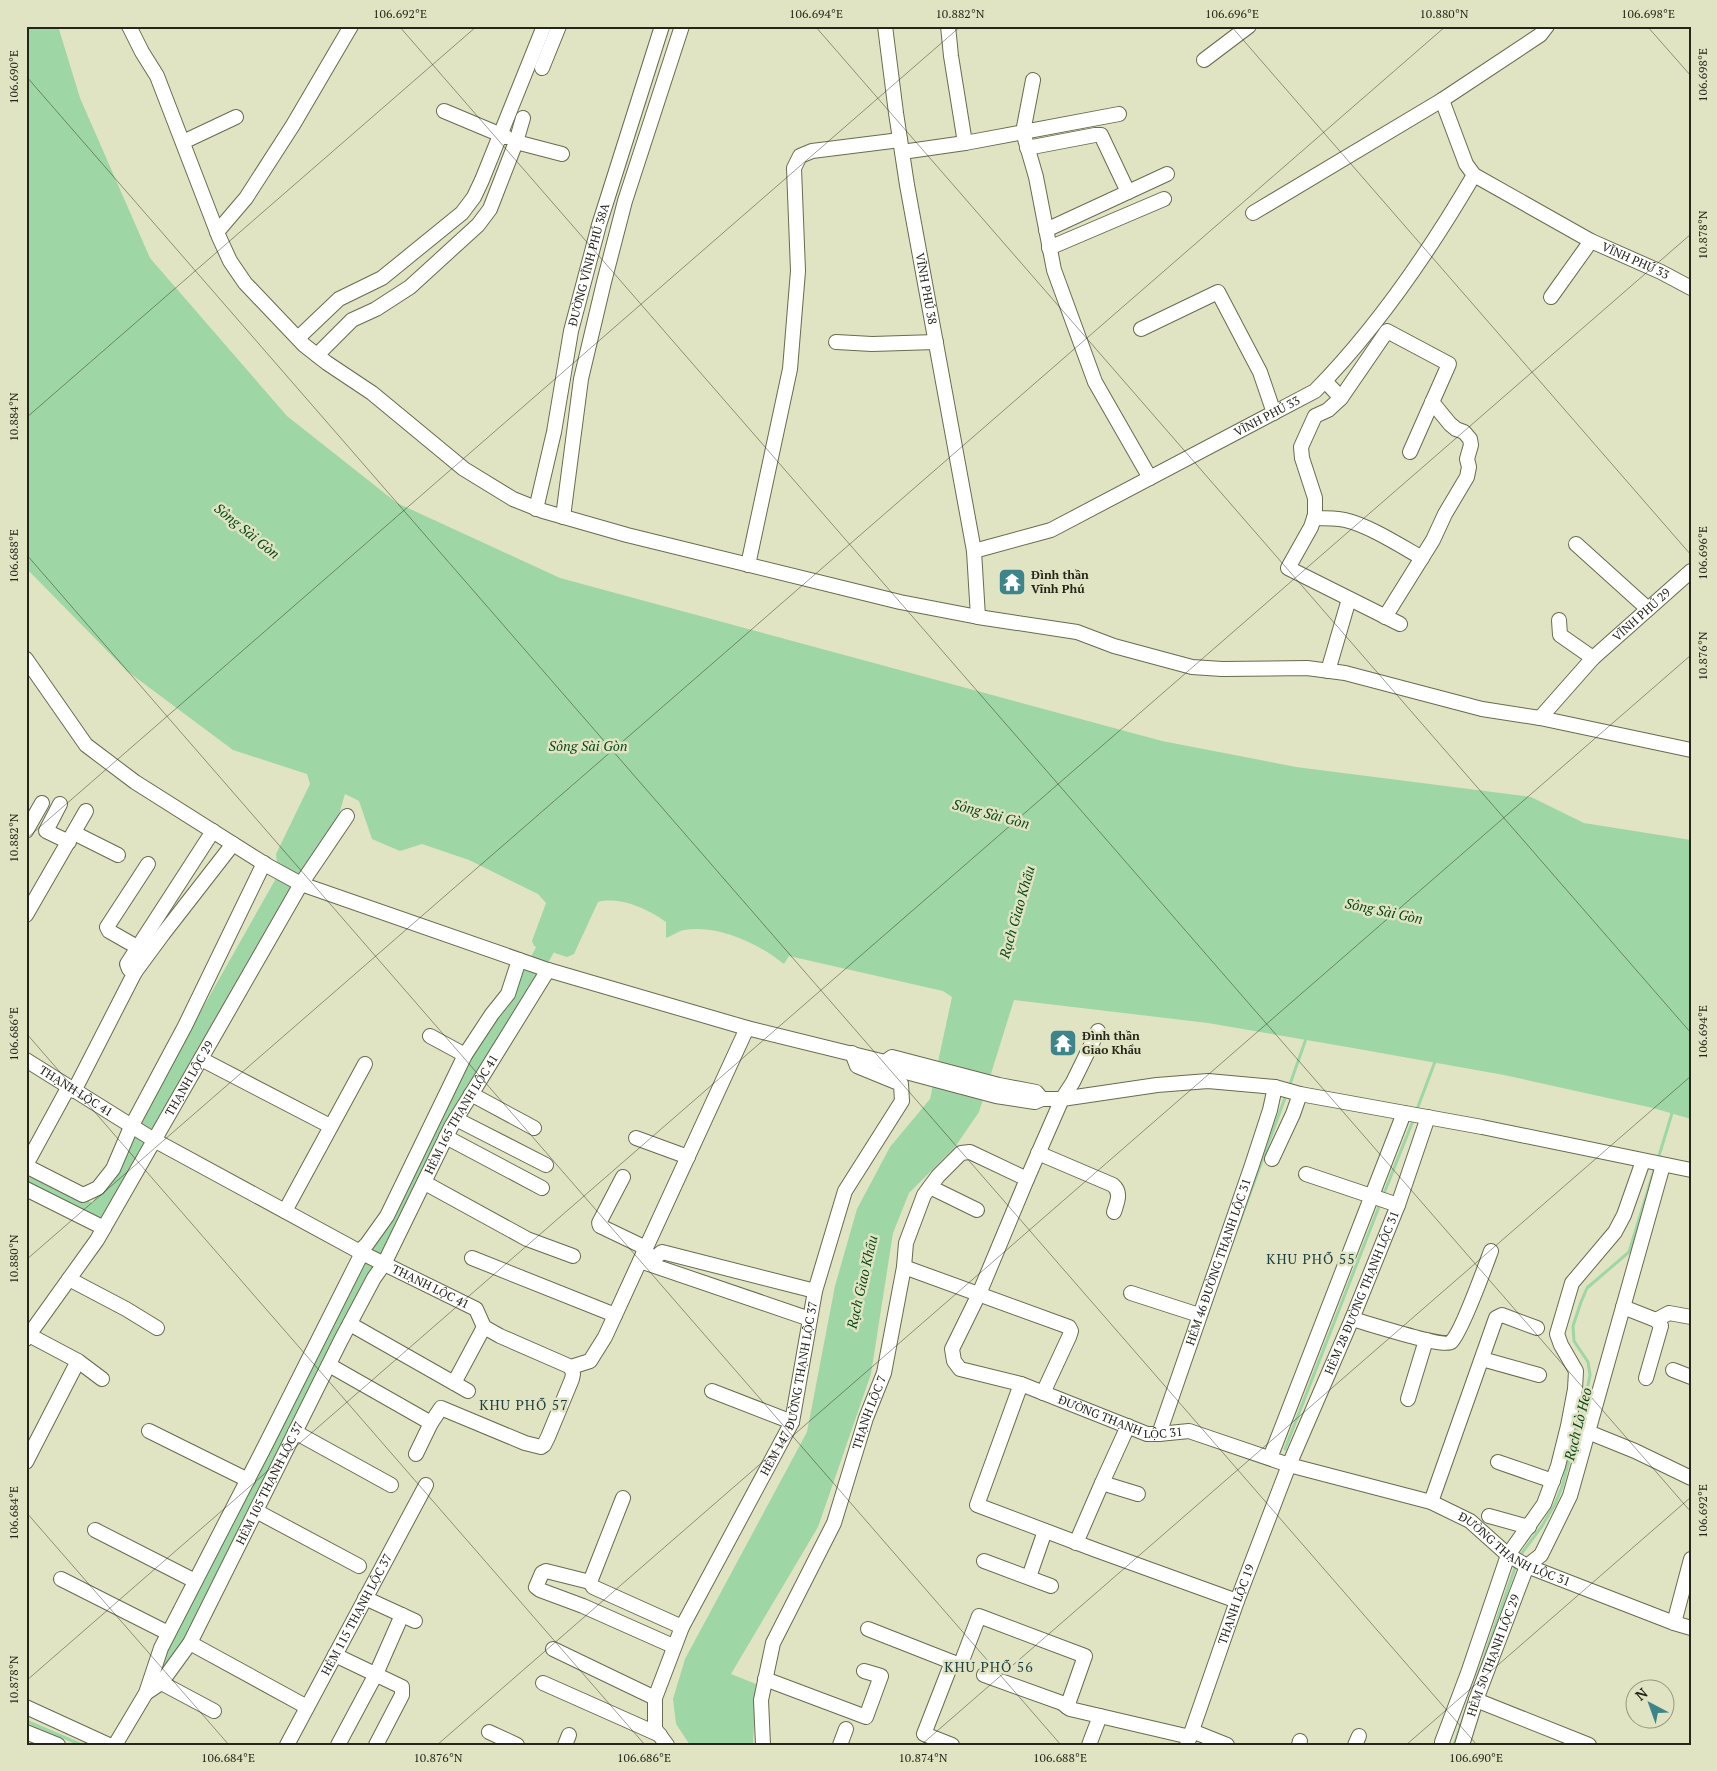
<svg xmlns="http://www.w3.org/2000/svg" width="1717" height="1771" font-family="'PT Serif',serif">
<style>
.water{fill:#9ed6a5}
.lines{fill:none;stroke-linecap:round;stroke-linejoin:round}
.stream{stroke:#9ed6a5;stroke-width:3}
.river{stroke:#9ed6a5;stroke-width:18}
.minor-casing{stroke:#696b4e;stroke-width:16}
.minor{stroke:#fff;stroke-width:14}
.ticks{fill:none;stroke:#25261a;stroke-width:1;stroke-opacity:0.45}
.labels{text-anchor:middle;stroke-width:5;stroke-linejoin:round;paint-order:stroke}
.street-label{font-size:12px;fill:#25261a;stroke:#e1e4c3}
.poi-label{font-size:12px;font-weight:bold;fill:#25261a;stroke:#e1e4c3;text-anchor:start}
.water-label{font-size:14px;font-style:italic;fill:#064719;stroke:#e1e4c3}
.neighbourhood-label{font-size:14px;letter-spacing:1px;fill:#1c3e41;stroke:#e1e4c3}
.neatline{fill:none;stroke:#25261a;stroke-width:2}
.ticks-label{font-size:12px;text-anchor:middle;fill:#25261a}
</style>
<rect width="100%" height="100%" fill="#e1e4c3"/>
<path class="water" d="M26,26H58L80,98L150,258L287,416L397,503L560,578L1162,741L1296,767L1531,797L1584,823L1691,840V1119L1653,1108L1504,1075L1353,1048L1208,1023L1014,1000L979,1112L955,1147L909,1193L893,1233L871,1374L818,1527L731,1674L756,1684L753,1745H690L676,1724L673,1699L685,1659L807,1432L835,1286L857,1209L890,1147L930,1099L952,997L943,991L789,956L784,964C758,943 717,924 684,930C678,931 672,936 666,938V922C648,909 620,896 598,902L574,954L567,957L534,946L532,941L546,903L538,894L469,860L422,844L400,851L372,839L359,801L345,794L335,828L299,875L277,862L276,854L310,784L307,774L233,750L127,671L26,568Z"/>
<g class="lines">
<g class="stream">
<polyline points="1289,1087 1307,1036"/>
<polyline points="1416,1112 1436,1059"/>
<polyline points="1658,1159 1673,1110"/>
<polyline points="1383,1196 1414,1118"/>
<polyline points="1229,1251 1286,1095"/>
<polyline points="1285,1449 1380,1204"/>
<polyline points="1519,1557 1542,1526 1555,1504 1562,1487 1585,1400 1590,1375 1588,1362 1574,1341 1573,1326 1581,1302 1587,1288 1629,1252 1655,1167"/>
<polyline points="26,1721 82,1745"/>
<polyline points="1454,1745 1516,1565"/>
</g>
<g class="river">
<polyline points="26,1179 96,1215 303,849"/>
<polyline points="166,1660 416,1174 470,1076 502,1030 556,929"/>
</g>
<g class="minor-casing">
<g id="minor">
<polyline points="129,26 142,52 157,76 219,237 230,261 245,283 304,345 327,363 372,393 464,469 513,499 543,511 627,535 900,602 978,617 1077,632 1114,646 1192,667 1222,669 1307,668 1345,673 1482,709 1540,718 1691,750"/>
<path id="s1" d="M885,26L896,113L907,185L974,551L978,617"/>
<polyline points="948,26 951,56 965,143 1119,114"/>
<path id="s2" d="M1547,26L1540,35L1442,100L1466,164L1474,175L1591,241L1661,272L1691,288"/>
<polyline points="1204,60 1249,26"/>
<polyline points="542,68 559,26"/>
<polyline points="1033,80 1023,132 1036,177 1054,270 1095,382 1150,478"/>
<polyline points="444,111 506,137"/>
<polyline points="183,142 236,117"/>
<polyline points="516,142 562,154"/>
<polyline points="1027,148 1095,135 1101,135 1128,192"/>
<polyline points="902,152 965,143"/>
<polyline points="1253,213 1442,100"/>
<polyline points="1046,230 1167,174"/>
<polyline points="217,232 246,198 293,125 351,26"/>
<polyline points="1049,248 1164,199"/>
<polyline points="1551,297 1591,241"/>
<polyline points="1141,329 1218,292 1260,372 1274,413"/>
<polyline points="298,338 339,299 382,278 462,213 474,197 482,180 544,26"/>
<polyline points="836,342 872,344 936,342"/>
<polyline points="317,355 352,320 376,309 410,287 478,225 490,209 516,142 523,118"/>
<polyline points="1325,381 1341,398 1328,410 1315,416 1301,447 1302,458 1315,498 1315,515 1311,527 1288,568 1400,624"/>
<polyline points="1341,398 1387,331 1449,364 1410,452"/>
<path id="s3" d="M536,509L554,432L571,331L599,225L662,26"/>
<polyline points="563,517 581,379 604,282 625,201 682,26"/>
<path d="M1314,518C1324,518 1336,518 1345,520C1368,525 1401,546 1422,558"/>
<polyline points="1576,544 1648,609"/>
<path id="s4" d="M974,551L1051,530L1315,391C1378,327 1429,252 1474,175"/>
<polyline points="748,565 790,369 798,271 794,168 800,156 812,151 900,140"/>
<polyline points="1385,617 1433,540 1445,514 1467,477 1469,467 1467,459 1471,445 1470,439 1464,432 1456,429 1450,424 1432,402"/>
<polyline points="1559,620 1560,635 1593,658"/>
<polyline points="26,659 86,745 135,782 268,866 301,884 548,970 747,1028 885,1062 891,1068 996,1096 1035,1102 1042,1099 1062,1099 1157,1085 1208,1081 1275,1087 1300,1094 1482,1127 1691,1170"/>
<polyline points="1328,671 1349,599"/>
<path id="s5" d="M1540,718L1593,658L1691,571"/>
<polyline points="60,804 46,831 69,842"/>
<polyline points="26,831 42,803"/>
<polyline points="74,833 118,855"/>
<polyline points="26,915 86,811"/>
<polyline points="137,947 109,931 107,927 148,864"/>
<polyline points="135,972 129,969 127,964 213,831"/>
<path id="s6" d="M1098,1031L1073,1082L1062,1099L1027,1179L979,1294L952,1349L954,1361L960,1369L1021,1384L1147,1434H1159L1189,1431L1289,1465L1431,1502L1470,1521L1508,1555L1527,1566L1674,1623L1691,1628"/>
<polyline points="430,1036 465,1055 492,1014 508,994 519,960"/>
<polyline points="201,1059 330,1126"/>
<path id="s7" d="M26,1060L154,1140L362,1253L476,1309L484,1327L500,1336L571,1367L590,1361L605,1337L747,1028"/>
<polyline points="885,1062 892,1057 999,1085 1036,1092 1042,1099"/>
<polyline points="74,1091 135,972 163,934 233,844"/>
<polyline points="471,1094 534,1128"/>
<polyline points="456,1119 546,1165"/>
<polyline points="446,1137 542,1188"/>
<polyline points="636,1138 688,1157"/>
<path d="M1038,1153L1113,1185C1122,1193 1117,1202 1114,1212"/>
<polyline points="1272,1159 1293,1114 1300,1094"/>
<polyline points="26,1165 68,1088"/>
<polyline points="26,1166 83,1195 98,1188 113,1169 131,1127 185,1026 264,863"/>
<polyline points="1306,1174 1398,1205"/>
<polyline points="623,1177 599,1223 600,1226 646,1248"/>
<polyline points="425,1183 527,1239 573,1256"/>
<polyline points="930,1187 977,1210"/>
<polyline points="26,1189 104,1228"/>
<polyline points="285,1211 365,1064"/>
<polyline points="359,1252 367,1244 387,1216 465,1055"/>
<polyline points="643,1254 656,1257 662,1252 815,1291"/>
<polyline points="472,1258 615,1315"/>
<polyline points="640,1261 810,1319"/>
<polyline points="904,1267 1069,1327 1071,1331 1069,1337 1043,1393"/>
<polyline points="69,1279 126,1309 157,1328"/>
<polyline points="1131,1293 1199,1315"/>
<polyline points="1623,1307 1656,1320 1661,1326 1646,1378"/>
<path d="M1352,1319C1367,1323 1443,1348 1451,1342C1461,1334 1485,1267 1491,1251"/>
<polyline points="1656,1320 1669,1313 1691,1317"/>
<polyline points="350,1324 468,1391"/>
<polyline points="29,1335 78,1361 102,1379"/>
<path id="s8" d="M26,1339L97,1240L301,884L347,816"/>
<polyline points="1482,1359 1539,1375"/>
<polyline points="329,1365 431,1423"/>
<polyline points="1673,1370 1691,1377"/>
<polyline points="454,1383 484,1327"/>
<polyline points="1021,1384 977,1505 1096,1550 1237,1601"/>
<polyline points="712,1391 792,1422"/>
<polyline points="1408,1399 1426,1340"/>
<polyline points="1128,1426 1102,1483 1138,1494"/>
<polyline points="149,1431 248,1480"/>
<polyline points="295,1432 391,1485"/>
<polyline points="1588,1432 1635,1451 1691,1478"/>
<path id="s9" d="M1159,1434L1252,1165L1270,1110L1275,1087"/>
<polyline points="416,1454 431,1423 441,1408 525,1443 541,1447 544,1445 548,1437 572,1379 573,1374 571,1367"/>
<polyline points="1270,1458 1404,1113"/>
<polyline points="26,1462 78,1361"/>
<polyline points="1498,1462 1553,1481"/>
<polyline points="623,1498 590,1582 593,1587 682,1627"/>
<polyline points="1431,1502 1496,1318 1502,1315 1537,1328"/>
<polyline points="256,1511 359,1566"/>
<polyline points="1489,1516 1529,1527"/>
<polyline points="95,1530 195,1581"/>
<polyline points="1076,1543 1102,1483"/>
<polyline points="984,1561 1051,1586"/>
<polyline points="1029,1577 1045,1531"/>
<polyline points="61,1579 168,1633"/>
<polyline points="590,1582 546,1571 542,1573 536,1587 540,1590 583,1606 673,1646"/>
<polyline points="365,1598 415,1621"/>
<polyline points="1674,1623 1691,1559"/>
<polyline points="868,1629 952,1662"/>
<polyline points="190,1643 307,1707"/>
<polyline points="553,1649 655,1698"/>
<polyline points="335,1655 402,1687 402,1695 376,1745"/>
<polyline points="984,1675 1062,1703 1070,1709 1190,1737"/>
<polyline points="154,1679 214,1711"/>
<polyline points="765,1679 866,1717 881,1676 864,1671"/>
<polyline points="543,1683 660,1735"/>
<path id="s10" d="M146,1693L161,1683L190,1643L341,1340L374,1278L384,1264L451,1127L548,970"/>
<polyline points="1476,1700 1589,1745"/>
<polyline points="26,1707 109,1745"/>
<polyline points="1192,1731 1227,1745"/>
<polyline points="26,1732 58,1745"/>
<polyline points="489,1732 517,1745"/>
<polyline points="1442,1742 1468,1673 1508,1555 1544,1504 1558,1466 1568,1426 1575,1389 1576,1371 1561,1345 1557,1334 1572,1283 1615,1232 1624,1215 1643,1161"/>
<polyline points="115,1745 146,1693 161,1648 266,1444 362,1253"/>
<path id="s11" d="M287,1745L426,1485"/>
<polyline points="338,1745 376,1674 402,1615"/>
<polyline points="565,1745 569,1735"/>
<path id="s12" d="M667,1745L655,1729V1698L682,1627L792,1422L815,1291L845,1191L902,1101L901,1084L857,1066L852,1053"/>
<path id="s13" d="M763,1745L761,1700L773,1643L834,1523L866,1418L884,1373L904,1267L906,1243L924,1195L938,1176L961,1153L970,1152L1027,1179"/>
<polyline points="840,1745 846,1729"/>
<polyline points="952,1745 924,1734 952,1662 960,1666 979,1616 1085,1656 1067,1707"/>
<polyline points="1089,1745 1100,1716"/>
<path id="s14" d="M1187,1745L1237,1601L1289,1465L1352,1319L1398,1205L1428,1117"/>
<polyline points="1299,1745 1300,1741"/>
<polyline points="1355,1745 1359,1736"/>
<path id="s15" d="M1462,1745L1476,1700L1527,1566L1541,1555L1570,1496L1663,1165"/>
</g>
</g>
<use href="#minor" class="minor"/>
</g>
<path class="ticks" d="M399,26L1691,1512M815,26L1691,1033M1231,26L1691,555M1647,26L1691,76M26,76L1477,1745M26,418L477,26M26,554L1061,1745M26,839L961,26M26,1033L645,1745M26,1260L1446,26M26,1512L229,1745M26,1681L1691,234M437,1745L1691,655M921,1745L1691,1076M1406,1745L1691,1497"/>
<defs>
<g id="temple-square" transform="scale(1.4375)"><rect x="-9" y="-9" width="18" height="18" rx="4" fill="#3e858b" stroke="#e1e4c3"/><path d="M0-6L5-2H3V0L6.5 2.5H4V6H1.5V3h-3V6H-4V2.5H-6.5L-3 0V-2H-5Z" fill="#fff"/></g>
</defs>
<g fill-rule="evenodd">
<use href="#temple-square" x="1012" y="582"/>
<use href="#temple-square" x="1063" y="1043"/>
</g>
<g class="labels">
<g class="street-label">
<text dy="4" stroke="none"><textPath href="#s2" startOffset="394">VĨNH PHÚ 33</textPath></text>
<text dy="4" stroke="none"><textPath href="#s3" startOffset="250">ĐƯỜNG VĨNH PHÚ 38A</textPath></text>
<text dy="4" stroke="none"><textPath href="#s1" startOffset="266">VĨNH PHÚ 38</textPath></text>
<text dy="4" stroke="none"><textPath href="#s4" startOffset="324">VĨNH PHÚ 33</textPath></text>
<text dy="4" stroke="none"><textPath href="#s5" startOffset="145">VĨNH PHÚ 29</textPath></text>
<text dy="4" stroke="none"><textPath href="#s8" startOffset="308">THẠNH LỘC 29</textPath></text>
<text dy="4" stroke="none"><textPath href="#s7" startOffset="59">THẠNH LỘC 41</textPath></text>
<text dy="4" stroke="none"><textPath href="#s10" startOffset="662">HẺM 165 THẠNH LỘC 41</textPath></text>
<text dy="4" stroke="none"><textPath href="#s9" startOffset="182">HẺM 46 ĐƯỜNG THẠNH LỘC 31</textPath></text>
<text dy="4" stroke="none"><textPath href="#s7" startOffset="464">THẠNH LỘC 41</textPath></text>
<text dy="4" stroke="none"><textPath href="#s14" startOffset="485">HẺM 28 ĐƯỜNG THẠNH LỘC 31</textPath></text>
<text dy="4" stroke="none"><textPath href="#s12" startOffset="391">HẺM 147 ĐƯỜNG THẠNH LỘC 37</textPath></text>
<text dy="4" stroke="none"><textPath href="#s13" startOffset="354">THẠNH LỘC 7</textPath></text>
<text dy="4" stroke="none"><textPath href="#s6" startOffset="541">ĐƯỜNG THẠNH LỘC 31</textPath></text>
<text dy="4" stroke="none"><textPath href="#s10" startOffset="246">HẺM 105 THẠNH LỘC 37</textPath></text>
<text dy="4" stroke="none"><textPath href="#s6" startOffset="962">ĐƯỜNG THẠNH LỘC 31</textPath></text>
<text dy="4" stroke="none"><textPath href="#s14" startOffset="149">THẠNH LỘC 19</textPath></text>
<text dy="4" stroke="none"><textPath href="#s11" startOffset="148">HẺM 115 THẠNH LỘC 37</textPath></text>
<text dy="4" stroke="none"><textPath href="#s15" startOffset="95">HẺM 50 THẠNH LỘC 29</textPath></text>
</g>
<g class="poi-label">
<text x="1031" y="579">Đình thần<tspan x="1031" dy="14">Vĩnh Phú</tspan></text>
<text x="1082" y="1040">Đình thần<tspan x="1082" dy="14">Giao Khẩu</tspan></text>
</g>
<g class="water-label">
<text transform="translate(247 531) rotate(39)" y="5">Sông Sài Gòn</text>
<text x="588" y="751">Sông Sài Gòn</text>
<text transform="translate(991 814) rotate(15)" y="5">Sông Sài Gòn</text>
<text transform="translate(1384 911) rotate(12)" y="5">Sông Sài Gòn</text>
<text transform="translate(1017 912) rotate(-74)" y="5">Rạch Giao Khẩu</text>
<text transform="translate(862 1282) rotate(-77)" y="5">Rạch Giao Khẩu</text>
<text transform="translate(1578 1424) rotate(-76)" y="5">Rạch Lò Heo</text>
</g>
<g class="neighbourhood-label">
<text x="1311" y="1264">KHU PHỐ 55</text>
<text x="524" y="1410">KHU PHỐ 57</text>
<text x="989" y="1672">KHU PHỐ 56</text>
</g>
</g>
<rect width="1717" height="1771" fill="none" stroke="#e1e4c3" stroke-width="55"/>
<g transform="translate(1650 1704) rotate(319)"><circle r="24" fill="#e1e4c3" stroke="#96987f"/>
<path d="M0-4L9 19L0 12L-9 19Z" fill="#3e858b"/>
<text y="-8" font-size="14" font-weight="bold" text-anchor="middle" fill="#25261a">N</text>
</g>
<rect x="28" y="28" width="1662" height="1716" class="neatline"/>
<g class="ticks-label">
<text x="400" y="18">106.692°E</text>
<text x="816" y="18">106.694°E</text>
<text x="960" y="18">10.882°N</text>
<text x="1232" y="18">106.696°E</text>
<text x="1444" y="18">10.880°N</text>
<text x="1648" y="18">106.698°E</text>
<text transform="translate(1703 75) rotate(-90)" y="4">106.698°E</text>
<text transform="translate(14 77) rotate(-90)" y="4">106.690°E</text>
<text transform="translate(1703 235) rotate(-90)" y="4">10.878°N</text>
<text transform="translate(14 417) rotate(-90)" y="4">10.884°N</text>
<text transform="translate(1703 553) rotate(-90)" y="4">106.696°E</text>
<text transform="translate(14 556) rotate(-90)" y="4">106.688°E</text>
<text transform="translate(1703 656) rotate(-90)" y="4">10.876°N</text>
<text transform="translate(14 838) rotate(-90)" y="4">10.882°N</text>
<text transform="translate(1703 1032) rotate(-90)" y="4">106.694°E</text>
<text transform="translate(14 1034) rotate(-90)" y="4">106.686°E</text>
<text transform="translate(14 1259) rotate(-90)" y="4">10.880°N</text>
<text transform="translate(1703 1511) rotate(-90)" y="4">106.692°E</text>
<text transform="translate(14 1513) rotate(-90)" y="4">106.684°E</text>
<text transform="translate(14 1680) rotate(-90)" y="4">10.878°N</text>
<text x="228" y="1762">106.684°E</text>
<text x="438" y="1762">10.876°N</text>
<text x="644" y="1762">106.686°E</text>
<text x="923" y="1762">10.874°N</text>
<text x="1060" y="1762">106.688°E</text>
<text x="1476" y="1762">106.690°E</text>
</g>
</svg>
